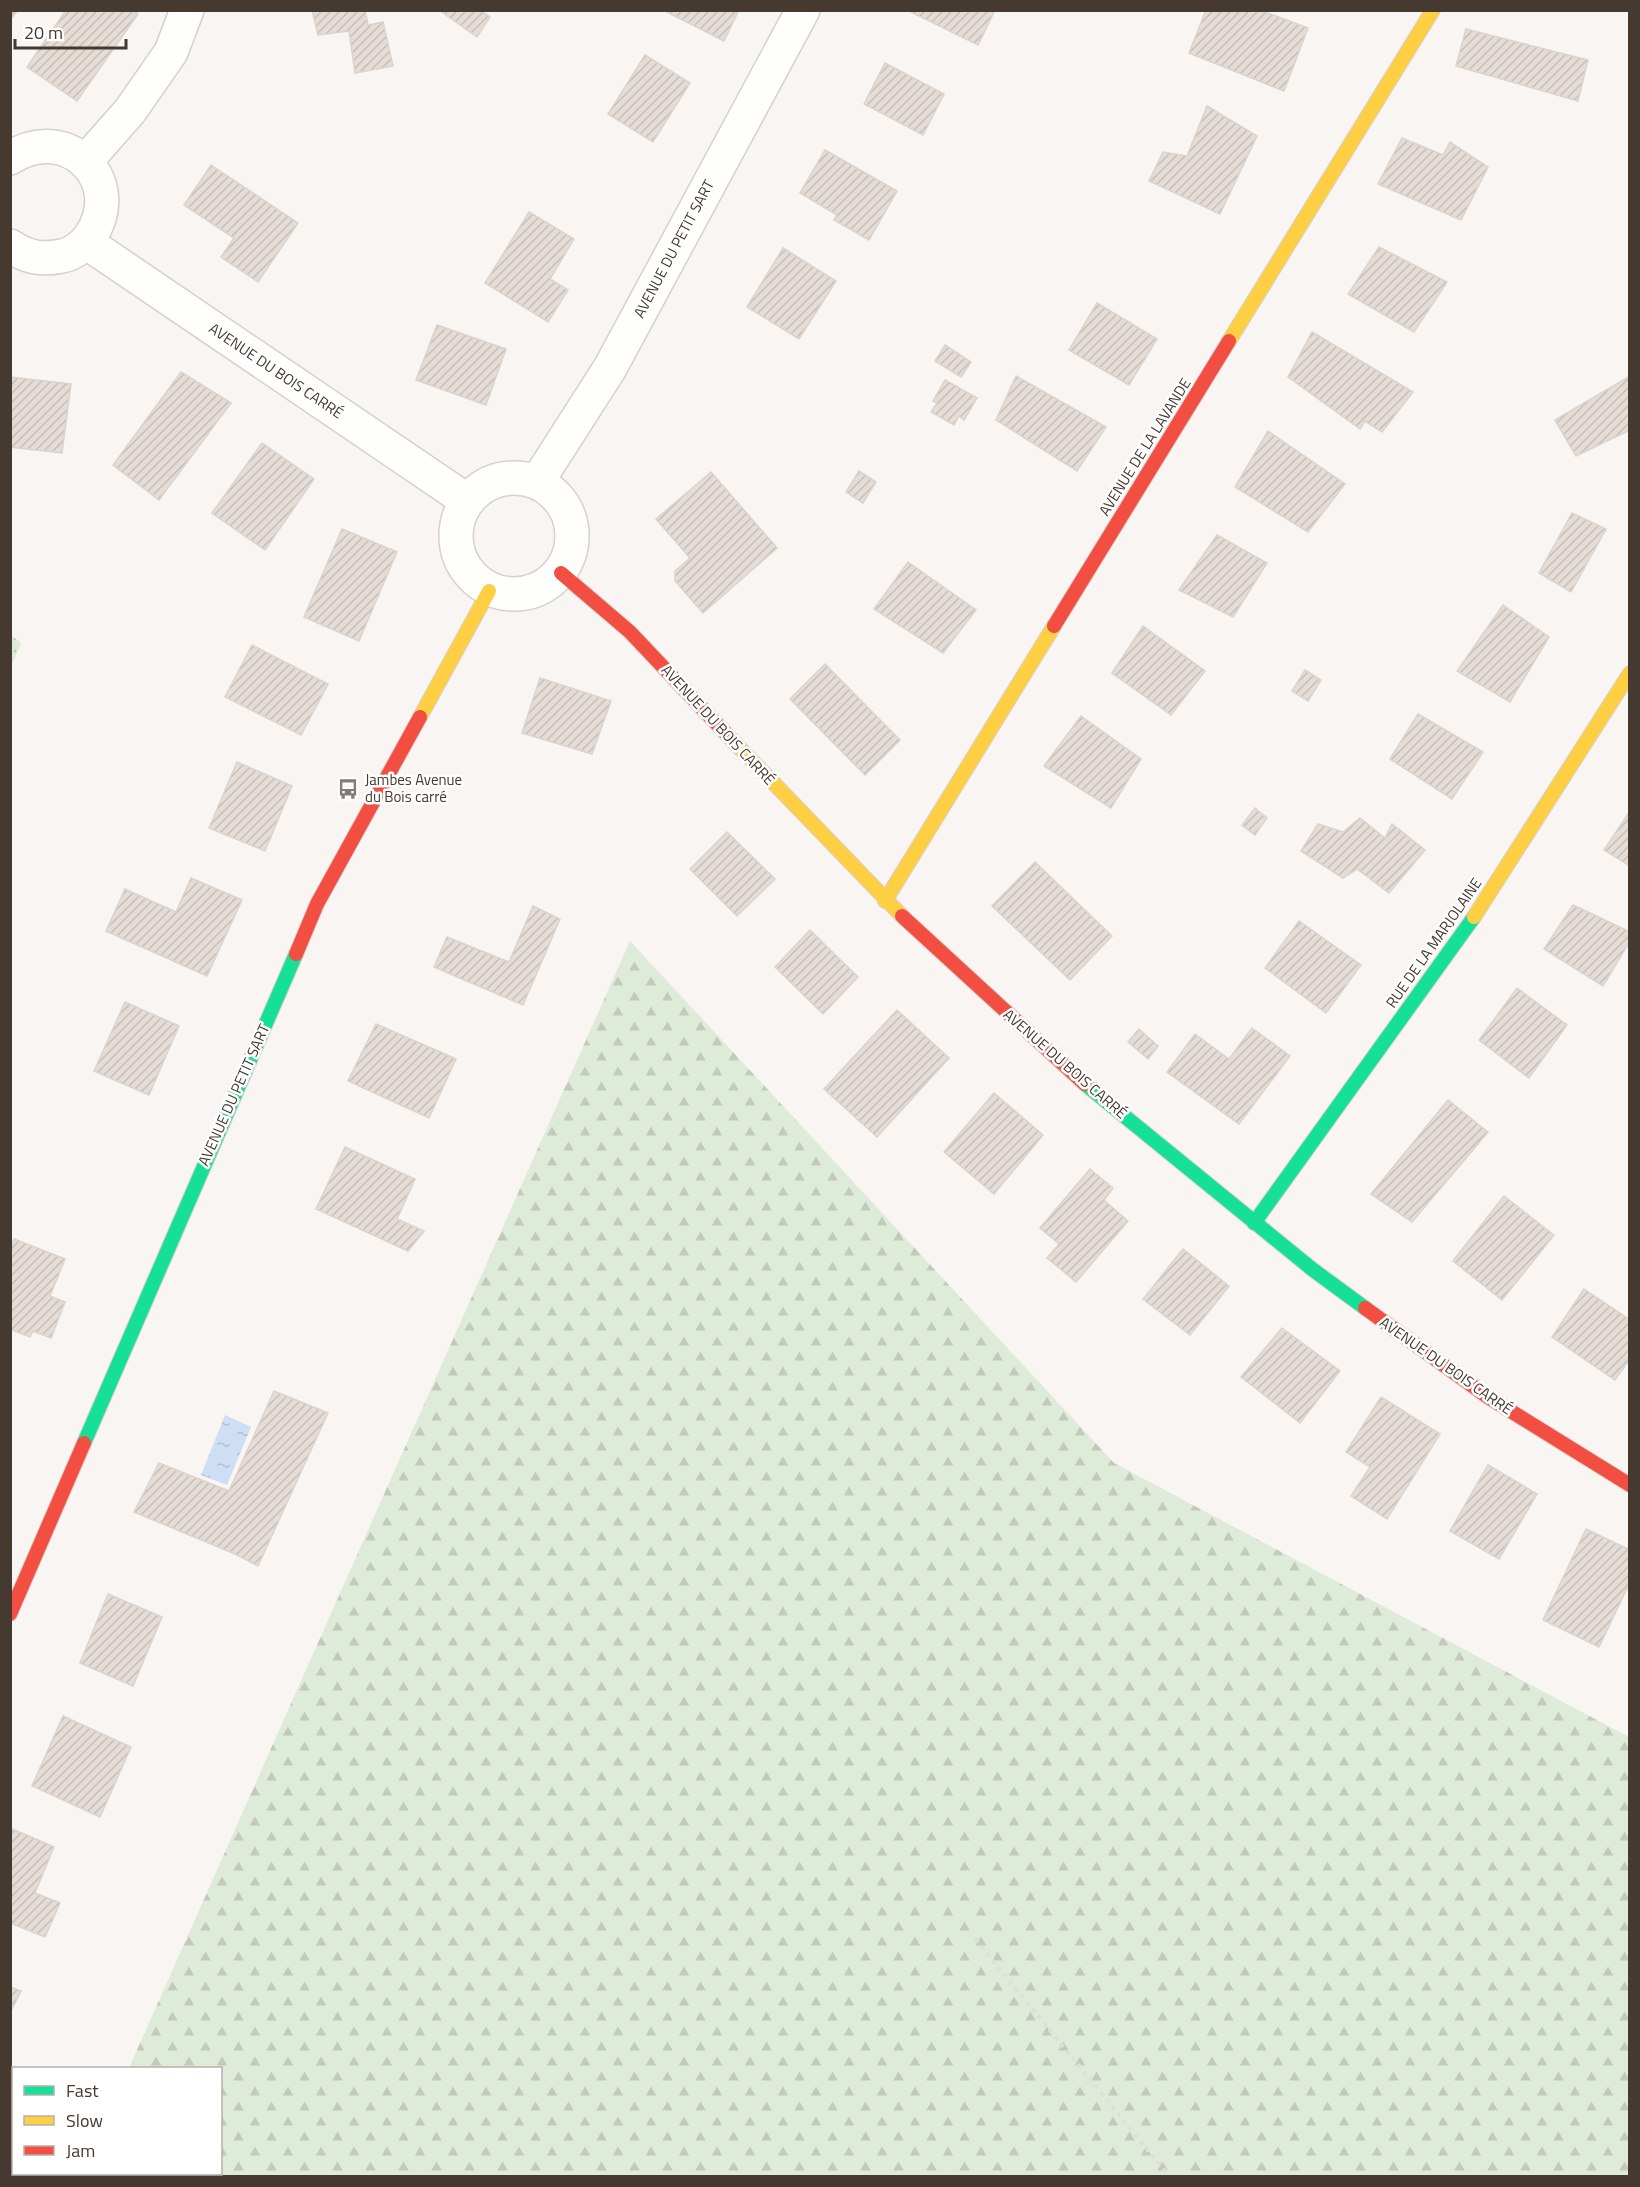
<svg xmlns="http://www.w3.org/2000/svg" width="1640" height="2187" font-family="'Titillium Web',sans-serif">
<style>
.grass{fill:url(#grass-dots)}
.forest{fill:url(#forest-firs)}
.water{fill:url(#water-ripples)}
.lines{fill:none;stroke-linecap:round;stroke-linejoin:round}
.stream{stroke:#cedef4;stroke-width:10}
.building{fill:url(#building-hatch);stroke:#dbd3ce;stroke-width:1.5}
.street-casing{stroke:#d8d0ca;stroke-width:36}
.fast-casing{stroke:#d8d0ca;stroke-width:16}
.slow-casing{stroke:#d8d0ca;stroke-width:16}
.jam-casing{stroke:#d8d0ca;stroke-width:16}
.path{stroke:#e0dedd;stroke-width:4;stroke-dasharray:4.5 4.5;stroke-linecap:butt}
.street{stroke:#fefefd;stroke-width:33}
.fast{stroke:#16e098;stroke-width:14}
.slow{stroke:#ffcf43;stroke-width:14}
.jam{stroke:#f24e42;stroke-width:14}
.labels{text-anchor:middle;stroke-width:5;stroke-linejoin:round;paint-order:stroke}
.street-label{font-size:15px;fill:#46392f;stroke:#fff}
.poi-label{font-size:15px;fill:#46392f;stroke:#fff;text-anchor:start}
</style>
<defs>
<pattern id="grass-dots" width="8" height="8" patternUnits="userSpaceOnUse" patternTransform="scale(1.5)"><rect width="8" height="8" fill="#dfebd9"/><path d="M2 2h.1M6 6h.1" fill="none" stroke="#c1cabb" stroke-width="1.8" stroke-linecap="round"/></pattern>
<pattern id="forest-firs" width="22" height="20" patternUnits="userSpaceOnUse" patternTransform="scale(1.5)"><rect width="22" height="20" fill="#dfebd9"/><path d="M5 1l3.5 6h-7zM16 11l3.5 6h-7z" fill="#c1cabb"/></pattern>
<pattern id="water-ripples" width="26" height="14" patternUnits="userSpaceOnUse" patternTransform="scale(1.5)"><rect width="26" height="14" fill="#cedef4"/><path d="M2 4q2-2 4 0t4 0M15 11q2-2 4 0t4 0" fill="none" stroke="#b2bfd2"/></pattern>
<pattern id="building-hatch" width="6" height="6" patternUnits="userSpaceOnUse" patternTransform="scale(1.5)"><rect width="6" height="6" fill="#e5dcd6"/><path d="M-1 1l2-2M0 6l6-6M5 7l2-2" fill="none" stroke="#c6beb8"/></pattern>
</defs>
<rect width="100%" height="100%" fill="#f8f5f2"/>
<polygon class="grass" points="11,635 21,643 11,666"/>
<polygon class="forest" points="630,941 1114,1463 1629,1737 1629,2176 81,2176 82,2174 220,2174 220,2068 129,2068"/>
<polygon class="water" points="225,1415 251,1427 227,1485 201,1475"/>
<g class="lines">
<polyline class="stream" points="187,2174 190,2176"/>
</g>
<g class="building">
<polygon points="10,10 18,10 10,20"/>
<polygon points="66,10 133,10 138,14 77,101 27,67"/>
<polygon points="312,10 365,10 368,25 383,22 393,66 355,73 349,31 318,35"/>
<polygon points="439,10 480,10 490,17 477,37"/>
<polygon points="663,10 739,10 724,41"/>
<polygon points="911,10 995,10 978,45 911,12"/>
<polygon points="1206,10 1260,10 1308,28 1284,91 1189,53"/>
<polygon points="1466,29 1588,60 1578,101 1456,66"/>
<polygon points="645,55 690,83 653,142 608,114"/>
<polygon points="885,63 944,94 923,135 864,104"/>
<polygon points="1207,106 1257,136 1220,214 1149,181 1163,152 1187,156"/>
<polygon points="1402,138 1443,155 1450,142 1488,167 1461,220 1378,184"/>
<polygon points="825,150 897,191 869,240 834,220 837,215 800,193"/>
<polygon points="211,165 298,223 258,282 221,257 234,238 184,205"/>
<polygon points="529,212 574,239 550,279 568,290 548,322 485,283"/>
<polygon points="1379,247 1447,282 1414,332 1348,294"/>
<polygon points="783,248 836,281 799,339 747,307"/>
<polygon points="1097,303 1157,339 1129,385 1069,350"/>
<polygon points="437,325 506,349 486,405 416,380"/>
<polygon points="1312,332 1413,392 1382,432 1365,421 1360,429 1288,377"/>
<polygon points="945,345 971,362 961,377 935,361"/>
<polygon points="181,372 231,403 159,500 113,465"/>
<polygon points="1016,376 1106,427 1077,471 996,420"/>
<polygon points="1630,376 1630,430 1576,456 1555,420"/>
<polygon points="10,377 71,384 62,453 10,447"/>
<polygon points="945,380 977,398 964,420 959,416 954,425 931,412 937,403 933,401"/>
<polygon points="1268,431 1345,484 1308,532 1235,487"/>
<polygon points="262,443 314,479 265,550 212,513"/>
<polygon points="859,471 876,482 863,503 846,492"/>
<polygon points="711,472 777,548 703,613 675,581 675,571 690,558 656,519"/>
<polygon points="1572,513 1606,529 1571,592 1539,573"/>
<polygon points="342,529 397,552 359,641 304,617"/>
<polygon points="1217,535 1267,563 1233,617 1179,590"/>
<polygon points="908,562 976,610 943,653 874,609"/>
<polygon points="1503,605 1549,637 1510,702 1457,671"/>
<polygon points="1143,626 1205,671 1171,715 1112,673"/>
<polygon points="252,645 328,684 301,735 225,697"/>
<polygon points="825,664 900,740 865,775 790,699"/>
<polygon points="1305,670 1321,680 1308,701 1292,691"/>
<polygon points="540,678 611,701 592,754 522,733"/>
<polygon points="1418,714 1483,752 1452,799 1390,759"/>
<polygon points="1081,716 1141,759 1111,808 1044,766"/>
<polygon points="237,762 292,786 265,851 209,828"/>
<polygon points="1255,808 1267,818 1255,835 1242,825"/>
<polygon points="1630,811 1630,866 1604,850"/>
<polygon points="1360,818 1385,838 1392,824 1425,850 1389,893 1357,869 1343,878 1301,851 1318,824 1343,832"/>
<polygon points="727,832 775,879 737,916 690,869"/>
<polygon points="1035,862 1112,936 1070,980 992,906"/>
<polygon points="191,878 242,900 207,976 106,931 125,889 176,912"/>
<polygon points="1573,905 1630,932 1630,941 1603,986 1544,949"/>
<polygon points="533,906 560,919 523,1005 434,967 447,937 509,962"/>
<polygon points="1299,921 1361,965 1326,1013 1265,968"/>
<polygon points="810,930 858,977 823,1014 775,967"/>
<polygon points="1517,988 1567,1025 1529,1078 1479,1040"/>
<polygon points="125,1002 179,1026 149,1095 94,1071"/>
<polygon points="897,1010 949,1058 877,1137 824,1089"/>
<polygon points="376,1024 456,1059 429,1118 348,1081"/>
<polygon points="1252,1028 1290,1056 1239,1124 1167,1072 1195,1034 1229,1059"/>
<polygon points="1139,1029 1158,1046 1148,1059 1128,1042"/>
<polygon points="994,1093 1043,1135 994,1194 944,1152"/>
<polygon points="1448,1100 1488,1132 1412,1222 1371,1194"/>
<polygon points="345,1147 415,1179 397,1219 424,1231 408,1251 316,1209"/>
<polygon points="1090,1169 1113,1188 1104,1200 1128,1221 1076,1282 1047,1258 1059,1244 1040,1228"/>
<polygon points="1504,1196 1554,1235 1502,1300 1453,1261"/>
<polygon points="14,1239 65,1259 50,1296 65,1302 51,1338 33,1331 30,1337 10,1329 10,1247"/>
<polygon points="1183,1249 1229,1286 1190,1335 1143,1299"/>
<polygon points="1584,1289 1630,1320 1630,1359 1615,1380 1552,1337"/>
<polygon points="1282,1328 1340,1371 1300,1423 1241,1377"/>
<polygon points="274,1391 328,1413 258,1566 235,1554 134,1512 159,1463 229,1491"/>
<polygon points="1381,1397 1440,1434 1387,1519 1351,1496 1370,1467 1346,1452"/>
<polygon points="1488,1465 1537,1494 1499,1559 1450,1531"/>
<polygon points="1586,1529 1630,1550 1630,1582 1599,1647 1543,1620"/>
<polygon points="108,1594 162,1617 133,1686 80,1663"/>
<polygon points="63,1716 131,1747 100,1817 32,1786"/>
<polygon points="10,1828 54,1847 35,1893 60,1903 45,1937 10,1923"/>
<polygon points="10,1987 21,1991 10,2013"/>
</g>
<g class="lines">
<g class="street-casing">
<g id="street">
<path d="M10,158C66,121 127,180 91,235C85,244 74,254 62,256C42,260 28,258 10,246"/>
<polyline points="85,162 130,111 171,52 187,10"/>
<polyline points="86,242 466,500"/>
<circle cx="514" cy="536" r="58"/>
<polyline points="537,482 610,368 803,10"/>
</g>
</g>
<g class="fast-casing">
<g id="fast">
<polyline points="1085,1084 1312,1269 1365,1308"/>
<polyline points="1254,1223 1474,917"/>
<polyline points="84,1443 296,954"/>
</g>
</g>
<g class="slow-casing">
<g id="slow">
<polyline points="1229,341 1433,10"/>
<polyline points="420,717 489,591"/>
<polyline points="734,742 902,916"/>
<polyline points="885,901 1054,626"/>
<polyline points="1474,917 1630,673"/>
</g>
</g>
<g class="jam-casing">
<g id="jam">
<polyline points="561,573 630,632 734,742"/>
<polyline points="1054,626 1229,341"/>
<polyline points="902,916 1085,1084"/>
<polyline points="296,954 317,904 420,717"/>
<polyline points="1365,1308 1488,1397 1630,1485"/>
<polyline points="10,1614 84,1443"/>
</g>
</g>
<polyline class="path" points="975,1939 1169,2176"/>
<use href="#street" class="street"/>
<use href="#fast" class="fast"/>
<use href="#slow" class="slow"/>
<use href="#jam" class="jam"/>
</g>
<defs>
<g id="bus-bare" transform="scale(1.62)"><path d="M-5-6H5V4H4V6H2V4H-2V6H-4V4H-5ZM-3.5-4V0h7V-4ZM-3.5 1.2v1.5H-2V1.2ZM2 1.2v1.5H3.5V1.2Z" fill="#847b73" stroke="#fff" stroke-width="2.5" paint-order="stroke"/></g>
</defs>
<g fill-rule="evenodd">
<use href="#bus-bare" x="348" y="789"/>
</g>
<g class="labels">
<g class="street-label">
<text transform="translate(674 249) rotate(-62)" y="5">AVENUE DU PETIT SART</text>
<text transform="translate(276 371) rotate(34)" y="5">AVENUE DU BOIS CARRÉ</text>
<text transform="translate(1145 447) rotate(-58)" y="5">AVENUE DE LA LAVANDE</text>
<text transform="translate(718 725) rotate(47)" y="5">AVENUE DU BOIS CARRÉ</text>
<text transform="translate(1434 943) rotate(-55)" y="5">RUE DE LA MARJOLAINE</text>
<text transform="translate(1065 1064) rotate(41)" y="5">AVENUE DU BOIS CARRÉ</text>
<text transform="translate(234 1095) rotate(-66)" y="5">AVENUE DU PETIT SART</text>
<text transform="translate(1446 1366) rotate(35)" y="5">AVENUE DU BOIS CARRÉ</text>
</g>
<g class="poi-label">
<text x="365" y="785">Jambes Avenue<tspan x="365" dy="17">du Bois carré</tspan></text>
</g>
</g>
<rect width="1640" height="2187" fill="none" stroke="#46392f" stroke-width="24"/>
<rect x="12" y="2067" width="210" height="108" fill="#ffffff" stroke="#b5b0ac" stroke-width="1.5"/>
<rect x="24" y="2086" width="30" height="9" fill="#16e098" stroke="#b5b0ac" stroke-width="1.5"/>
<text x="66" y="2097" font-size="18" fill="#46392f">Fast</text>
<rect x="24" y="2116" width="30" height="9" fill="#ffcf43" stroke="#b5b0ac" stroke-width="1.5"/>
<text x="66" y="2127" font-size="18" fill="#46392f">Slow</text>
<rect x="24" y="2146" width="30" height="9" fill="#f24e42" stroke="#b5b0ac" stroke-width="1.5"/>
<text x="66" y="2157" font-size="18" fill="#46392f">Jam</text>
<path d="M15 39v9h111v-9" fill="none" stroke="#46392f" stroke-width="3"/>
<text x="24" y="39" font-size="18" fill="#46392f" stroke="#ffffff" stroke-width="4.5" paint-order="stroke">20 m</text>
</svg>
